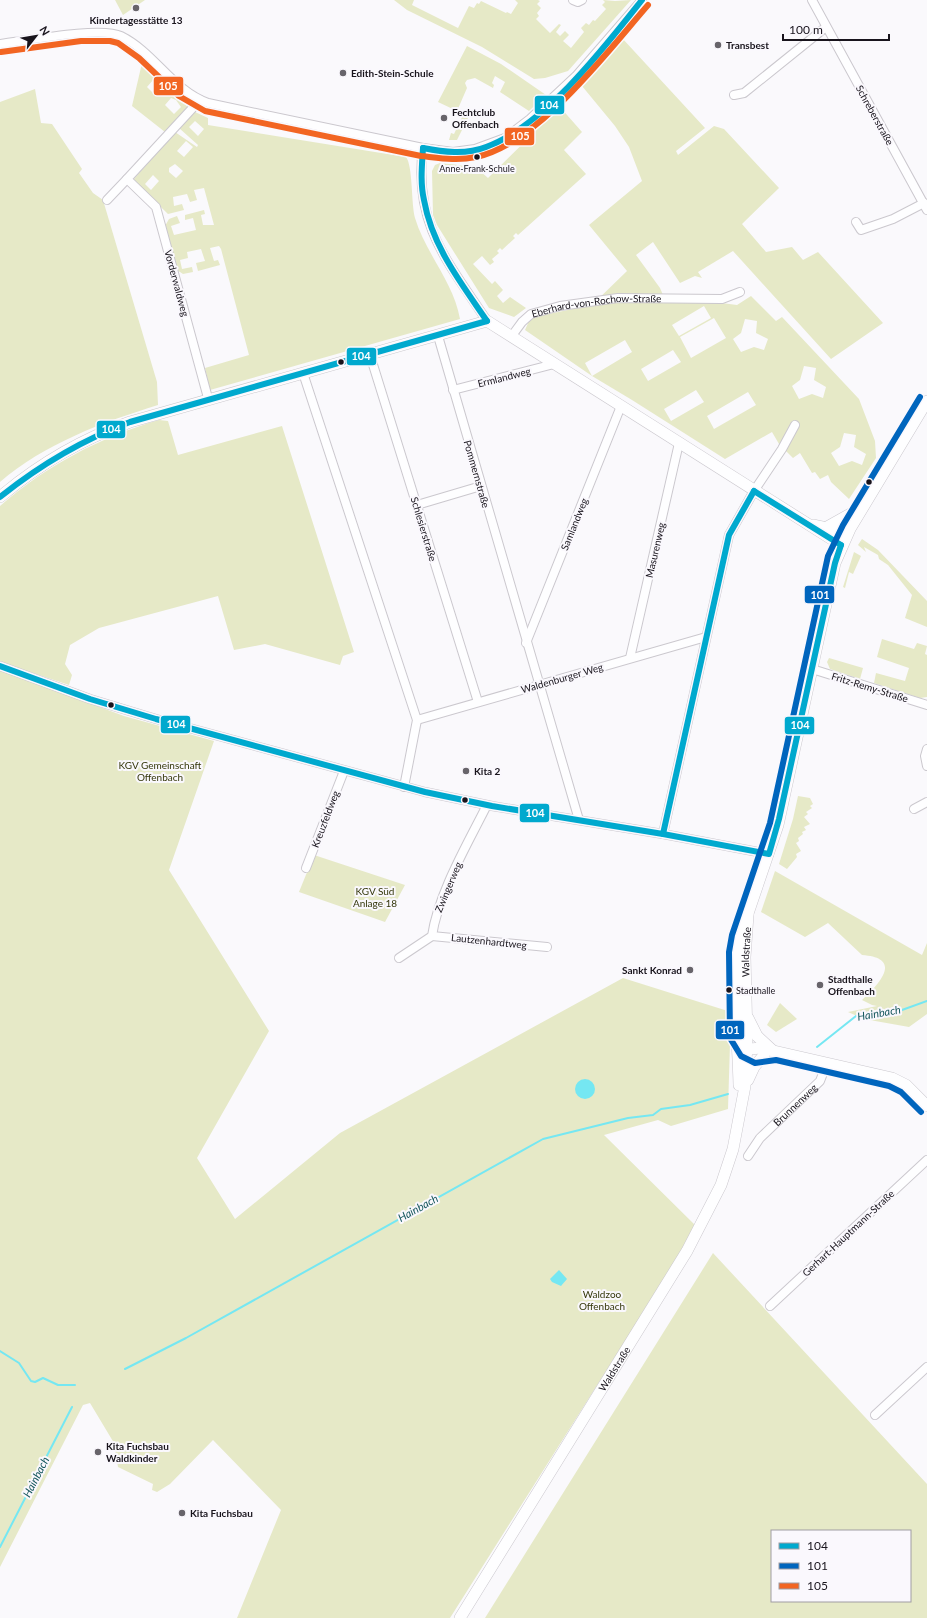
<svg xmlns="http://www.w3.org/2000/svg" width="927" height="1618" font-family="Lato,sans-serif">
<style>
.green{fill:#e6e9c7;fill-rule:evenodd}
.water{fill:#75e7f2}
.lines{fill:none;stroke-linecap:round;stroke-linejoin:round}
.stream{stroke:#75e7f2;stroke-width:2}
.street-casing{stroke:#cbc8ce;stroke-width:10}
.secondary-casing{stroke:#cbc8ce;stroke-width:12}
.street{stroke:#fefeff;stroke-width:8}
.secondary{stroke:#fefeff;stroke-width:11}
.bus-1-casing{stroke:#faf8fd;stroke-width:9}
.bus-2-casing{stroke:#faf8fd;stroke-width:9}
.bus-3-casing{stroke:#faf8fd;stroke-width:9}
.bus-1{stroke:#00a9ce;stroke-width:6}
.bus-2{stroke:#0065bd;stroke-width:6}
.bus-3{stroke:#f26522;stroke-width:6}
.poi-dot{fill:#67646a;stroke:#faf8fd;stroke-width:1.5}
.bus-dot{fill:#18141c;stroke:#faf8fd;stroke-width:1.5}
.labels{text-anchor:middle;stroke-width:4;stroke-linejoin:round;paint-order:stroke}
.bus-label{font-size:9px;fill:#18141c;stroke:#faf8fd}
.poi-label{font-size:10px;font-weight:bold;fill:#18141c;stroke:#faf8fd;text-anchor:start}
.street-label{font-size:10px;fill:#18141c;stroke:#faf8fd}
.park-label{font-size:10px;fill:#34370a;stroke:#faf8fd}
.water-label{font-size:11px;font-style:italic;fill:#15575d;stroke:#faf8fd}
.line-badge{stroke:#faf8fd;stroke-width:1.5}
.badge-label{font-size:11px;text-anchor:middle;font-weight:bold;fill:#fff}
</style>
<rect width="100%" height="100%" fill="#faf9fc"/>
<g class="green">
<polygon points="115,0 145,0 123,15"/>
<polygon points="394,0 414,0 412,5 458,28 469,6 474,8 477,3 479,4 481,1 506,13 507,12 511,14 518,3 515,0 538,0 540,1 537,4 541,8 537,13 539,16 536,19 550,33 559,24 561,25 556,32 560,36 565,31 569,35 563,41 571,48 584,32 581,28 586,23 589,25 593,20 595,21 606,9 602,5 605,2 603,0 615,1 631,0 568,71 545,78 534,79 482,47 407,10"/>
<path d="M622,38L705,128L676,151L678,155L714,126L724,129L779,188L742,224L766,252L792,247L803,260L818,252L883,323L831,359L733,251L698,272L702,278L695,276L680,283L653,242L636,255L660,288L666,302L706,301L737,305L751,296L776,321L782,317L859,399L875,441L876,458L849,499L831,482L828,475L820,479L815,472L812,473L800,453L793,458L779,444L772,432L725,459L632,400L592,376L525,330L529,321L534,317L592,305L627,271L589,225L642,181L629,147L615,126L582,86ZM704,306L711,318L679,336L672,325ZM714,318L726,338L691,358L680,337ZM745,319L757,321L756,333L768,339L764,350L754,347L741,352L733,339L741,333ZM625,340L632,352L592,376L585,363ZM673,350L681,362L648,381L641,369ZM804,366L816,368L814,380L826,387L823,398L812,394L799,399L792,386L800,380ZM696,390L704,402L671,421L664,409ZM748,392L756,405L714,429L707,416ZM844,433L856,435L854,447L866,454L862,465L852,461L839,466L831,453L840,447Z"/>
<polygon points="467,46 501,64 546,95 529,111 500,92 505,82 495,76 492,83 494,85 493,88 475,78 467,80 465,83 467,88 457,111 438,102"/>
<path d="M142,63L188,107L165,132L132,106ZM153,80L156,83L157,82L162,88L155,95L147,87ZM171,98L176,100L181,107L174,114L165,105Z"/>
<path d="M35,89L41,123L52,124L82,169L79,173L93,193L103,200L157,382L158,405C103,422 44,444 0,482V102Z"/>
<path d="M560,107L582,132L564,150L586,174L518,235L516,233L513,236L515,238L502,250L500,248L497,251L499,253L492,259L494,262L490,265L482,256L473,264L492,284L495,281L503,290L497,296L503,303L510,297L526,308L514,317L489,308L437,225L433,215L432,171L435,165L440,163C457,165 476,165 488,178Z"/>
<path d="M195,112L208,118V125L406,157C413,166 411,203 415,218C426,254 454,283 460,319L210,390L205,368L249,355L221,249L219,246L210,248L214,261L218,260L220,265L198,271L196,263L205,261L201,249L187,252L188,258L180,260L182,269L192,267L193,272L183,274L177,270L165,226L169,219L177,216L180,223L171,226L174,235L196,230L193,218L185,220V215L204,210L205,214L201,215L203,225H214L204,188L194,190L197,200L190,202L187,194L173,197L174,206L182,204L184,210L168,214L133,180L175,132L197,147L198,145L179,128ZM195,121L204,129L198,136L189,127ZM186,141L193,147L184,157L177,151ZM175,164L183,171L176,178L169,172V168ZM153,175L159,181L151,190L145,184Z"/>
<polygon points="464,113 469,116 457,140 449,140 451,133 454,134"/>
<path d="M159,420L168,421L178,455L282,426L354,652L343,656L340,665L265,644L234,650L218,596L99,628L70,645L65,664L72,675L69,685L0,662V506C46,466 100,437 159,420Z"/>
<polygon points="862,539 878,550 927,601 927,627 905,618 912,595 888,565 879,559 878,555 864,547 866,552 858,545"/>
<polygon points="854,552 861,556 853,574 849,572 845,588 843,587"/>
<polygon points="882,639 914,649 917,643 927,646 925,654 927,655 927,697 920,698 874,683 876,673 905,681 909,668 877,657"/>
<polygon points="829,658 863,668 860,679 830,669 827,662"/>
<polygon points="0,670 124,716 214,741 169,870 269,1031 197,1158 235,1219 340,1133 623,978 731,1012 728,1109 671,1126 658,1120 604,1135 697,1227 450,1618 237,1618 281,1510 213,1440 170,1484 157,1492 152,1490 153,1484 118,1467 114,1443 90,1403 83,1405 0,1567"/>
<polygon points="798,796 810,798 813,804 810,806 812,808 806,812 808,814 804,817 810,824 804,827 806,830 802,832 803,834 798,838 799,841 796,843 801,851 796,854 797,857 787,869 779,864 793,819"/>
<polygon points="314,855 405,885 385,922 299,892"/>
<path d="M775,871L922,955L927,943V1014L909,1027L864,1019L848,1012L877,1006L872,1005L862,1000C879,984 904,958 862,955L828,923L805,937L761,912Z"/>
<polygon points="780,1003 797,1019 776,1032 767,1025"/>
<path d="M713,1253L927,1484V1618H485ZM772,1531H910V1601H772Z"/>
</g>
<g class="water">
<circle cx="585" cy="1089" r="10"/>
<polygon points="559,1270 567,1279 561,1286 552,1282 550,1279"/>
</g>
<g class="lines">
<g class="stream">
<polyline points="817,1047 856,1016 902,1010 927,1001"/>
<polyline points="0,1351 19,1363 31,1381 35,1382 43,1378 58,1385 75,1385"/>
<polyline points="125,1369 186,1338 543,1139 628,1118 653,1115 661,1109 690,1105 728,1094"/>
<polyline points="0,1547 72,1407"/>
</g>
<g class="street-casing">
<g id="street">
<polyline points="573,0 578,2 582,0"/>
<polyline points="812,0 927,210"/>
<path d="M0,44C25,41 101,26 121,36C155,53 172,90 208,103L423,148L453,152L475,149L505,138L530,119L576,76L642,0"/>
<polyline points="734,95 744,93 826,27"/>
<polyline points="200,100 127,179 156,207 208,398"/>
<path d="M423,148C413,224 448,262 487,321"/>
<polyline points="107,200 127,179"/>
<polyline points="856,222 861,230 893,219 924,203"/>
<polyline points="438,336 579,820"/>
<path id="s1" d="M511,337L522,322L531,314L560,306L618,298L722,299L740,292"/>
<polyline points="370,355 478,702"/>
<polyline points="303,373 417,720 404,787"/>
<polyline points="453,390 554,364"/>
<polyline points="417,505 481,486"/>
<polyline points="526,643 621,406"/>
<polyline points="630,658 679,443"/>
<polyline points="0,666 90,699 156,719 425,792 492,806 663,834 769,854"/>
<polyline points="812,669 927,705"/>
<polyline points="417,720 706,637"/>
<polyline points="927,749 925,756 927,766"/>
<polyline points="914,809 927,802"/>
<polyline points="663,834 729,535 754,491 782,449 795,425"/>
<polyline points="306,868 344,771"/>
<polyline points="432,936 547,947"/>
<path d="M399,958L432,936C438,894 468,843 487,805"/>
<path id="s2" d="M748,1156L760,1138L820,1081L827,1063"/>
<polyline points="770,1306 927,1160"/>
<polyline points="875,1415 927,1367"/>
</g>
</g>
<g class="secondary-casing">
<g id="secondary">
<path d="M0,497C39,464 82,439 130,422L487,321L841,545"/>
<path d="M813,525C829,528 836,528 841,545"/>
<polyline points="827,527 861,508"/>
<polyline points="748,1018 757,1036 772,1050"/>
<polyline points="742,1054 751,1049 760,1048 892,1078 906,1085 927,1106"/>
<polyline points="748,1080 754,1067 764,1055"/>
<path d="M739,1085C738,1037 731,984 740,937L778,825L835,563L850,529L927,401"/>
<path id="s3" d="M460,1618L687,1251L721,1185L733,1149L745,1086L747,1039L745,957L748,915"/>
</g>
</g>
<use href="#street" class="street"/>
<use href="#secondary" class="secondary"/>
<g class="bus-1-casing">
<g id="bus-1">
<path d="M423,148C443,152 466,155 486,147C545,125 604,48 642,0"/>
<path d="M423,148C422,165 420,183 424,200C432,246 461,283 487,321"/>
<polyline points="754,491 841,545"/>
<path d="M0,497C40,465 82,440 130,422L487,321"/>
<polyline points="0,666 90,699 156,719 425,792 492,806 663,834 769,854 779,819 835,563 841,545"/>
<polyline points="663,834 729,535 754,491"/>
</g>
</g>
<g class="bus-2-casing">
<polyline id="bus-2" points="920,397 843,525 828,556 770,823 732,935 729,952 730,1038 741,1056 755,1063 776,1060 889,1086 901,1092 921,1112"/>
</g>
<g class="bus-3-casing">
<path id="bus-3" d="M1,52L81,41H110L118,43L139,58L179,96L205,111L421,156C440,158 457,161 476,157C538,144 607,52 648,5"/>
</g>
<use href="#bus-1" class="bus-1"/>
<use href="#bus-2" class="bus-2"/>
<use href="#bus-3" class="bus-3"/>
</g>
<g class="poi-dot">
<circle cx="136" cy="8" r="4"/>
<circle cx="718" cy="45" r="4"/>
<circle cx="343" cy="73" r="4"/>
<circle cx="444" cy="118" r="4"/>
<circle cx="466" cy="771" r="4"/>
<circle cx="690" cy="970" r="4"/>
<circle cx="820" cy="985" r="4"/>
<circle cx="98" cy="1452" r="4"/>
<circle cx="182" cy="1513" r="4"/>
</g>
<g class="bus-dot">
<circle cx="477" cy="157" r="3.5"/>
<circle cx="341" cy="362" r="3.5"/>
<circle cx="869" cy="482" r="3.5"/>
<circle cx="111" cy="705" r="3.5"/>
<circle cx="465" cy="800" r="3.5"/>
<circle cx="729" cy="990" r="3.5"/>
</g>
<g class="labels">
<g class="bus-label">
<text x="477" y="172">Anne-Frank-Schule</text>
<text x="736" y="994" text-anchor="start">Stadthalle</text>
</g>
<g class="poi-label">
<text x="136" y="24" text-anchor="middle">Kindertagesstätte 13</text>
<text x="726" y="49">Transbest</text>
<text x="351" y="77">Edith-Stein-Schule</text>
<text x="452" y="116">Fechtclub<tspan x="452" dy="12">Offenbach</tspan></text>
<text x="474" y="775">Kita 2</text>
<text x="682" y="974" text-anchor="end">Sankt Konrad</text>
<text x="828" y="983">Stadthalle<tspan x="828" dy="12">Offenbach</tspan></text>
<text x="106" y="1450">Kita Fuchsbau<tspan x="106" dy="12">Waldkinder</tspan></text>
<text x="190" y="1517">Kita Fuchsbau</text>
</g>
<g class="street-label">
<text transform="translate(875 115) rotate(61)" y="4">Schreberstraße</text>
<text transform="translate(177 283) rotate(75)" y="4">Vorderwaldweg</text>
<text dy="4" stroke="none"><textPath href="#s1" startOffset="97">Eberhard-von-Rochow-Straße</textPath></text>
<text transform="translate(504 377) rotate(-14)" y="4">Ermlandweg</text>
<text transform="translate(477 474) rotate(74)" y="4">Pommernstraße</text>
<text transform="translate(574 524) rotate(-68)" y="4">Samlandweg</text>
<text transform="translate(424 529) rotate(73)" y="4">Schlesierstraße</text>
<text transform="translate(655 550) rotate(-77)" y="4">Masurenweg</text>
<text transform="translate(562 678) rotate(-16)" y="4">Waldenburger Weg</text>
<text transform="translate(870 687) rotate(17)" y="4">Fritz-Remy-Straße</text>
<text transform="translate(325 819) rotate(-69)" y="4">Kreuzfeldweg</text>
<text transform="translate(448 887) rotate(-67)" y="4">Zwingerweg</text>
<text transform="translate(489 941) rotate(6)" y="4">Lautzenhardtweg</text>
<text dy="4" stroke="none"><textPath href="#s3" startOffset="742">Waldstraße</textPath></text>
<text dy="4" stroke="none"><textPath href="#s2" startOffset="70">Brunnenweg</textPath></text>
<text transform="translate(848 1233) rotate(-43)" y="4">Gerhart-Hauptmann-Straße</text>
<text dy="4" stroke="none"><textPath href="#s3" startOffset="293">Waldstraße</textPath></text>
</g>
<g class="park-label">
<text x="160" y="769">KGV Gemeinschaft<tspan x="160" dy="12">Offenbach</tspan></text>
<text x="375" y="895">KGV Süd<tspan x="375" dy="12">Anlage 18</tspan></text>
<text x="602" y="1298">Waldzoo<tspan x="602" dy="12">Offenbach</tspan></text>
</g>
<g class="water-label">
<text transform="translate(879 1013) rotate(-10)" y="4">Hainbach</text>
<text transform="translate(418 1208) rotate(-29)" y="4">Hainbach</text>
<text transform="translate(36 1477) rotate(-63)" y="4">Hainbach</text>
</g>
</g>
<g class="line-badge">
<rect x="153" y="76" width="31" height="20" rx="4" fill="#f26522"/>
<rect x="534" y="95" width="31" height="20" rx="4" fill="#00a9ce"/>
<rect x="504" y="127" width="31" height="19" rx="4" fill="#f26522"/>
<rect x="346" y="347" width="31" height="19" rx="4" fill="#00a9ce"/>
<rect x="96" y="420" width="30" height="19" rx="4" fill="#00a9ce"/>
<rect x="804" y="585" width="31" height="19" rx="4" fill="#0065bd"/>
<rect x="160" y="715" width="31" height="19" rx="4" fill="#00a9ce"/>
<rect x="784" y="716" width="31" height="19" rx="4" fill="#00a9ce"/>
<rect x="519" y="803" width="31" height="20" rx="4" fill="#00a9ce"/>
<rect x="715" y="1020" width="30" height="20" rx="4" fill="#0065bd"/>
</g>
<g class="badge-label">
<text x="168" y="90">105</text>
<text x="549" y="109">104</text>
<text x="520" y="140">105</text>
<text x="361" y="360">104</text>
<text x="111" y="433">104</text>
<text x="820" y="599">101</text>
<text x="176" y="728">104</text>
<text x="800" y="729">104</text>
<text x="535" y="817">104</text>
<text x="730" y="1034">101</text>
</g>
<rect x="771" y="1530" width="140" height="72" fill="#faf8fd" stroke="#a09da3"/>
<rect x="779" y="1543" width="20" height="6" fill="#00a9ce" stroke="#a09da3"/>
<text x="807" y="1550" font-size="12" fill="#18141c">104</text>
<rect x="779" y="1563" width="20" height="6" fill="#0065bd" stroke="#a09da3"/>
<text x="807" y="1570" font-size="12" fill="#18141c">101</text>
<rect x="779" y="1583" width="20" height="6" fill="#f26522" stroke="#a09da3"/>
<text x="807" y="1590" font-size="12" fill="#18141c">105</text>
<g transform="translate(36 36) rotate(59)" stroke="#faf8fd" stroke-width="3" paint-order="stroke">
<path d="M0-3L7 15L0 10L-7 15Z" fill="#18141c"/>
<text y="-6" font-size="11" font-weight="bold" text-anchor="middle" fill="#18141c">N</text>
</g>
<path d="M783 34v6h106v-6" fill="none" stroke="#18141c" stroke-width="2"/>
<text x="789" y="34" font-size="12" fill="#18141c" stroke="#faf8fd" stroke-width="3" paint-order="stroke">100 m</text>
</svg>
